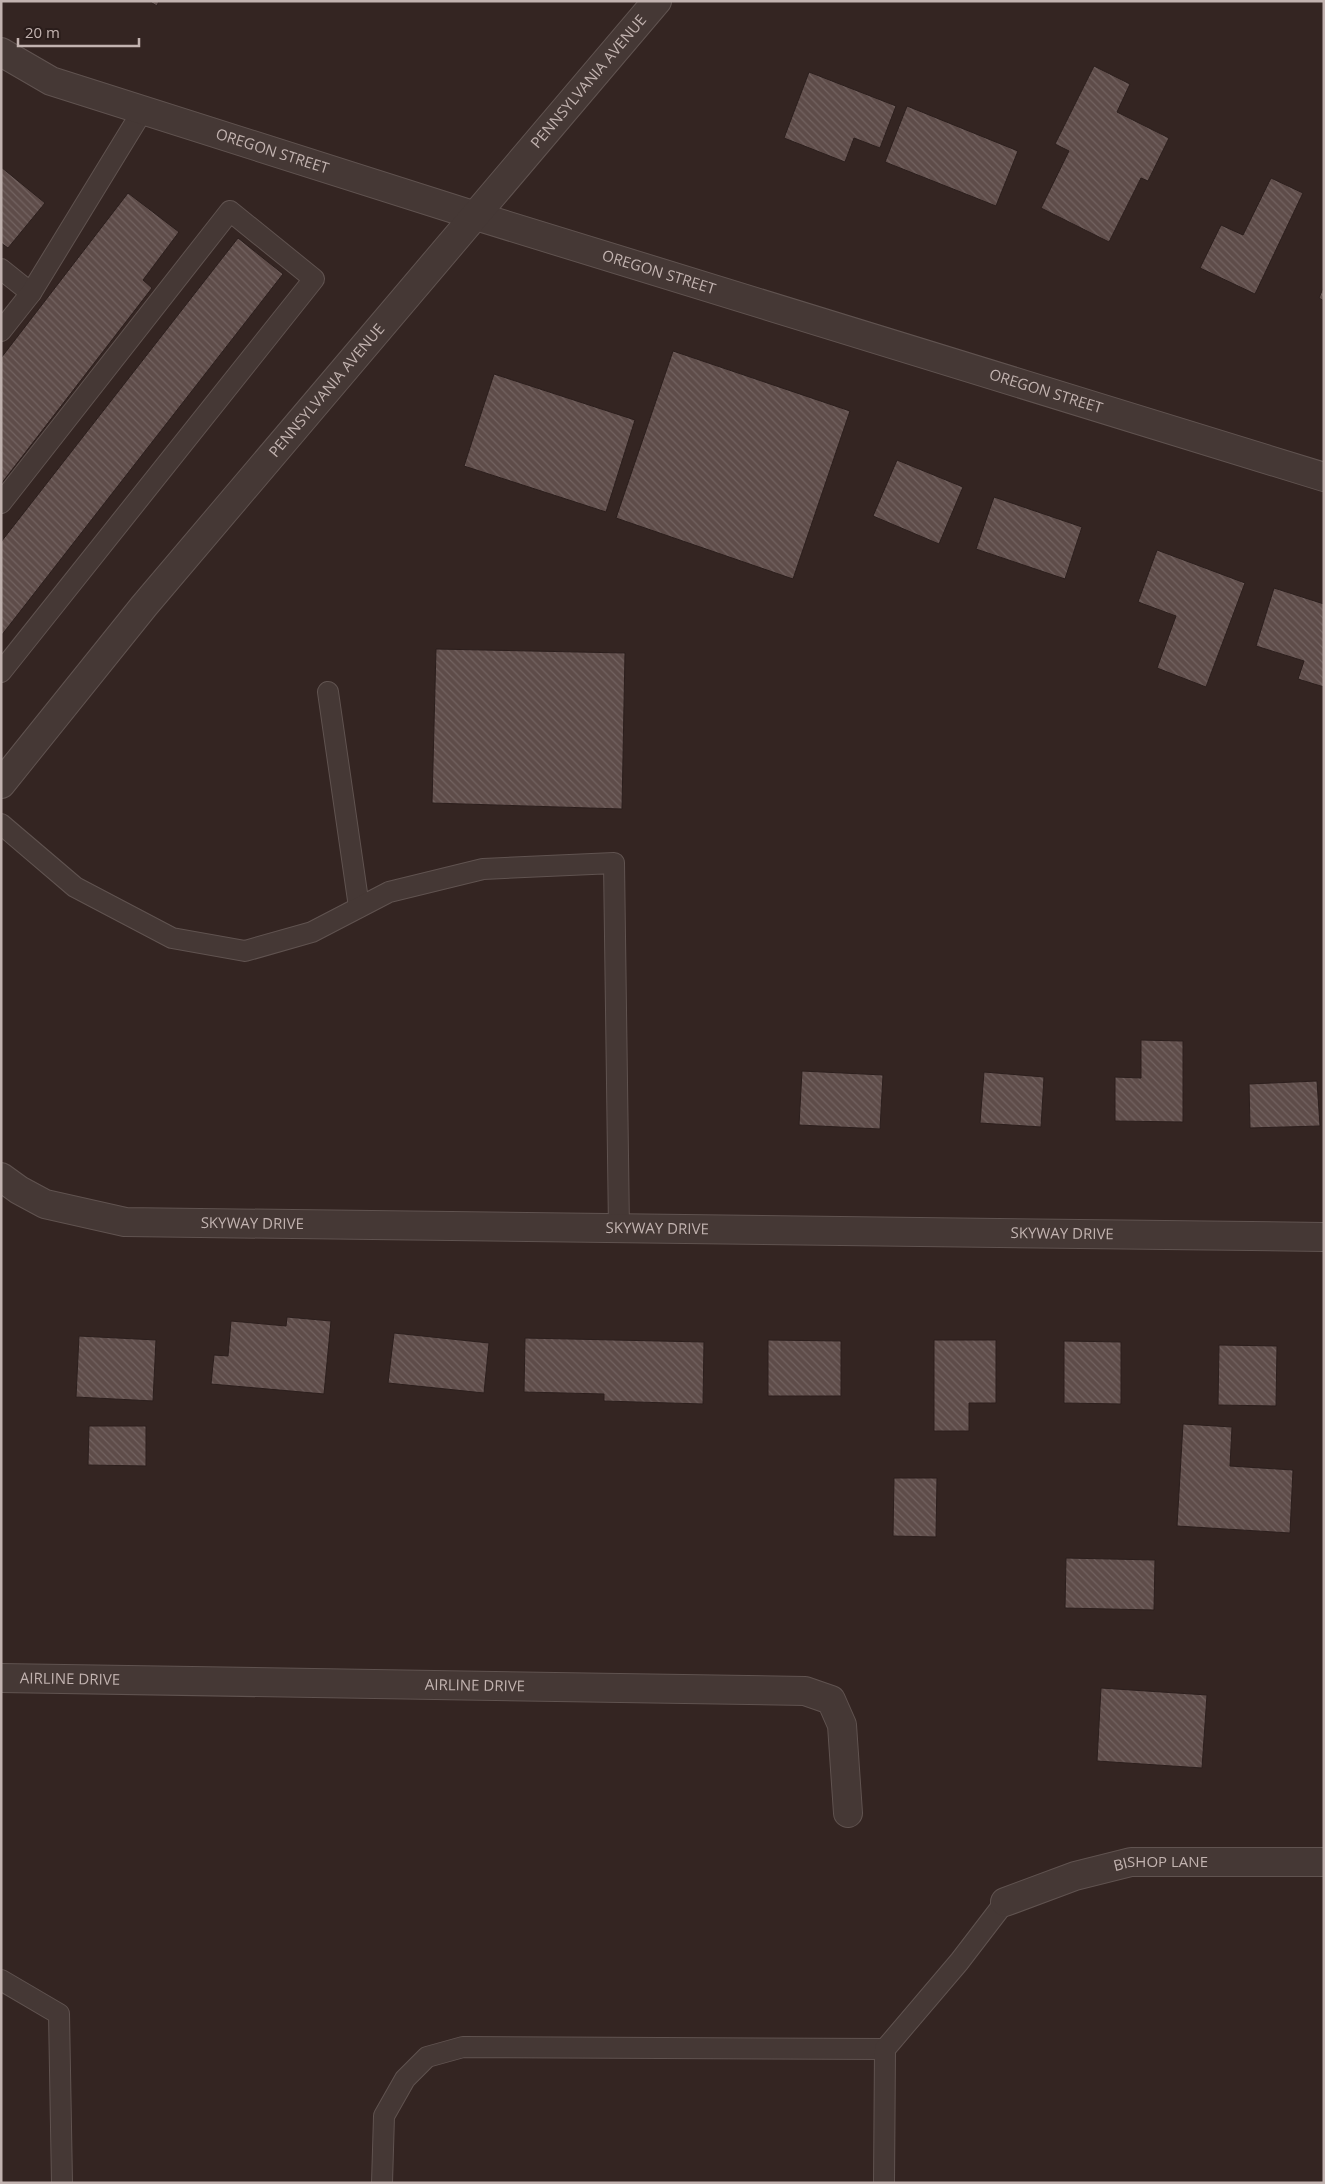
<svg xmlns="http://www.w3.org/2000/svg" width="1325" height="2184" font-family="'Open Sans',sans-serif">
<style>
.building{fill:url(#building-back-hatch);stroke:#2c1f1d}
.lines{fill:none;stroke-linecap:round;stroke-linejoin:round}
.service-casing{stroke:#605350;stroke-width:22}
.minor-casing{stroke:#605350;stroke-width:30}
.service{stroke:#453835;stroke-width:20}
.minor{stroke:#453835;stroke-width:28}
.labels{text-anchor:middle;stroke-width:5;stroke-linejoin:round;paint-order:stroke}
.street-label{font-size:15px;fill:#c2b3b0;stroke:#2a1d1b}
</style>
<defs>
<pattern id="building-back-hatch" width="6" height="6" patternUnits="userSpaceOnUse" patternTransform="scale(1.25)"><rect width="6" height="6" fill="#5e4c49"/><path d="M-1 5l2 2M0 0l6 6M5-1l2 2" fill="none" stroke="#736361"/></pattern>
</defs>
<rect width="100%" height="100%" fill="#342522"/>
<g class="building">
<polygon points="149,1 159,1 157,6"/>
<polygon points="1094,66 1130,84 1117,112 1169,138 1148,181 1141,178 1109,242 1041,208 1069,151 1055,144"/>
<polygon points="809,72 896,106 880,148 854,138 845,162 784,138"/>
<polygon points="907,106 1018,151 996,206 885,162"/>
<polygon points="1,167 45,203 8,248 1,243"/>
<polygon points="1271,178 1303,193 1255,294 1200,268 1221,225 1243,235"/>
<polygon points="128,193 179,232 143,280 152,288 1,484 1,358"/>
<polygon points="238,238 283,274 1,636 1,542"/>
<polygon points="1324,286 1324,301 1319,298"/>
<polygon points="673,351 850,411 793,579 616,518"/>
<polygon points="494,374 635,420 606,512 464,466"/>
<polygon points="897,460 963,487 939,544 873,516"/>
<polygon points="994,497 1082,527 1065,579 976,549"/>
<polygon points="1157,550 1245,583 1206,687 1157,668 1176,616 1138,602"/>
<polygon points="1274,588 1324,604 1324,687 1298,679 1304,661 1256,646"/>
<polygon points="436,649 625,653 622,809 432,803"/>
<polygon points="1141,1040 1183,1041 1183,1122 1115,1121 1115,1077 1141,1078"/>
<polygon points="802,1071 883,1075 880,1129 799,1125"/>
<polygon points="984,1072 1044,1077 1041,1127 980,1123"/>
<polygon points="1317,1081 1320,1126 1250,1128 1249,1084"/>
<polygon points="287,1317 331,1321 324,1394 211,1384 214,1355 228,1356 231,1321 286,1326"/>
<polygon points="394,1333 489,1343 484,1393 388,1383"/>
<polygon points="79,1336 156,1340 153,1401 76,1397"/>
<polygon points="525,1338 704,1342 703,1404 604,1401 604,1394 524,1392"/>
<polygon points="768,1340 841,1341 841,1396 768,1396"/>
<polygon points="934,1340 996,1340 996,1403 969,1403 969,1431 934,1431"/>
<polygon points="1064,1341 1121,1342 1121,1404 1064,1403"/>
<polygon points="1219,1345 1277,1346 1276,1406 1218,1405"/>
<polygon points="1183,1424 1232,1427 1230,1466 1293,1470 1290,1533 1177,1526"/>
<polygon points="89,1426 146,1426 146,1466 88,1465"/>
<polygon points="894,1478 937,1478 936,1537 893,1536"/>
<polygon points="1066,1558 1155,1560 1154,1610 1065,1608"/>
<polygon points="1101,1688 1207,1695 1202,1768 1097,1761"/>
</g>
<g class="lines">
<g class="service-casing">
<g id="service">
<polyline points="1,269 31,293"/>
<polyline points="1,331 31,293 143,110"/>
<polyline points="1,503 230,211 314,279 1,672"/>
<polyline points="328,692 359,907"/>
<polyline points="1,824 75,887 172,938 245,951 312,932 389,892 483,869 614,863 619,1229"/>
<polyline points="1,1980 59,2014 62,2183"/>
<polyline points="382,2183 384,2116 405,2079 427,2057 463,2047 885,2049"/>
<polyline points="884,2183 885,2049 959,1962 1005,1902"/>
</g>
</g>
<g class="minor-casing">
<g id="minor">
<path id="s1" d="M1,52L51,81L476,216L1324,477"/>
<path id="s2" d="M1,784L144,606L657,1"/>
<path id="s3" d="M1,1177L19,1190L45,1204L125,1222L1324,1237"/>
<path id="s4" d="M1,1678L805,1691L831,1700L842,1725L848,1813"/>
<path id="s5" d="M1005,1902L1075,1876L1131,1862H1324"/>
</g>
</g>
<use href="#service" class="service"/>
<use href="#minor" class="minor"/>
</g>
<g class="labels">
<g class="street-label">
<text dy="5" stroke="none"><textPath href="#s2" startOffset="916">PENNSYLVANIA AVENUE</textPath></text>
<text dy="5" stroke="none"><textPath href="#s1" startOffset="290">OREGON STREET</textPath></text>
<text dy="5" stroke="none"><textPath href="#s1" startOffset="695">OREGON STREET</textPath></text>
<text dy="5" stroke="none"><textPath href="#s2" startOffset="511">PENNSYLVANIA AVENUE</textPath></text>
<text dy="5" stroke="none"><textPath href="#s1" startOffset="1100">OREGON STREET</textPath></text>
<text dy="5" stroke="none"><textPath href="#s3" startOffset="261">SKYWAY DRIVE</textPath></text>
<text dy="5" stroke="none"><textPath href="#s3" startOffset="666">SKYWAY DRIVE</textPath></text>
<text dy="5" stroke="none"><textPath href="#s3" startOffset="1071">SKYWAY DRIVE</textPath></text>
<text dy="5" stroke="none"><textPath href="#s4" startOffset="69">AIRLINE DRIVE</textPath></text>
<text dy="5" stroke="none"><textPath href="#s4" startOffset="474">AIRLINE DRIVE</textPath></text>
<text dy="5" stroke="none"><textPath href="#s5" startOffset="162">BISHOP LANE</textPath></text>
</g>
</g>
<rect width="1325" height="2184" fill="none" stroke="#c2b3b0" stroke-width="5"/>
<path d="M18 38v8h121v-8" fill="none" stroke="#c2b3b0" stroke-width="2.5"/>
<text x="25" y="38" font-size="15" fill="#c2b3b0" stroke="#2a1d1b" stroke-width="4" paint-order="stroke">20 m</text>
</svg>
